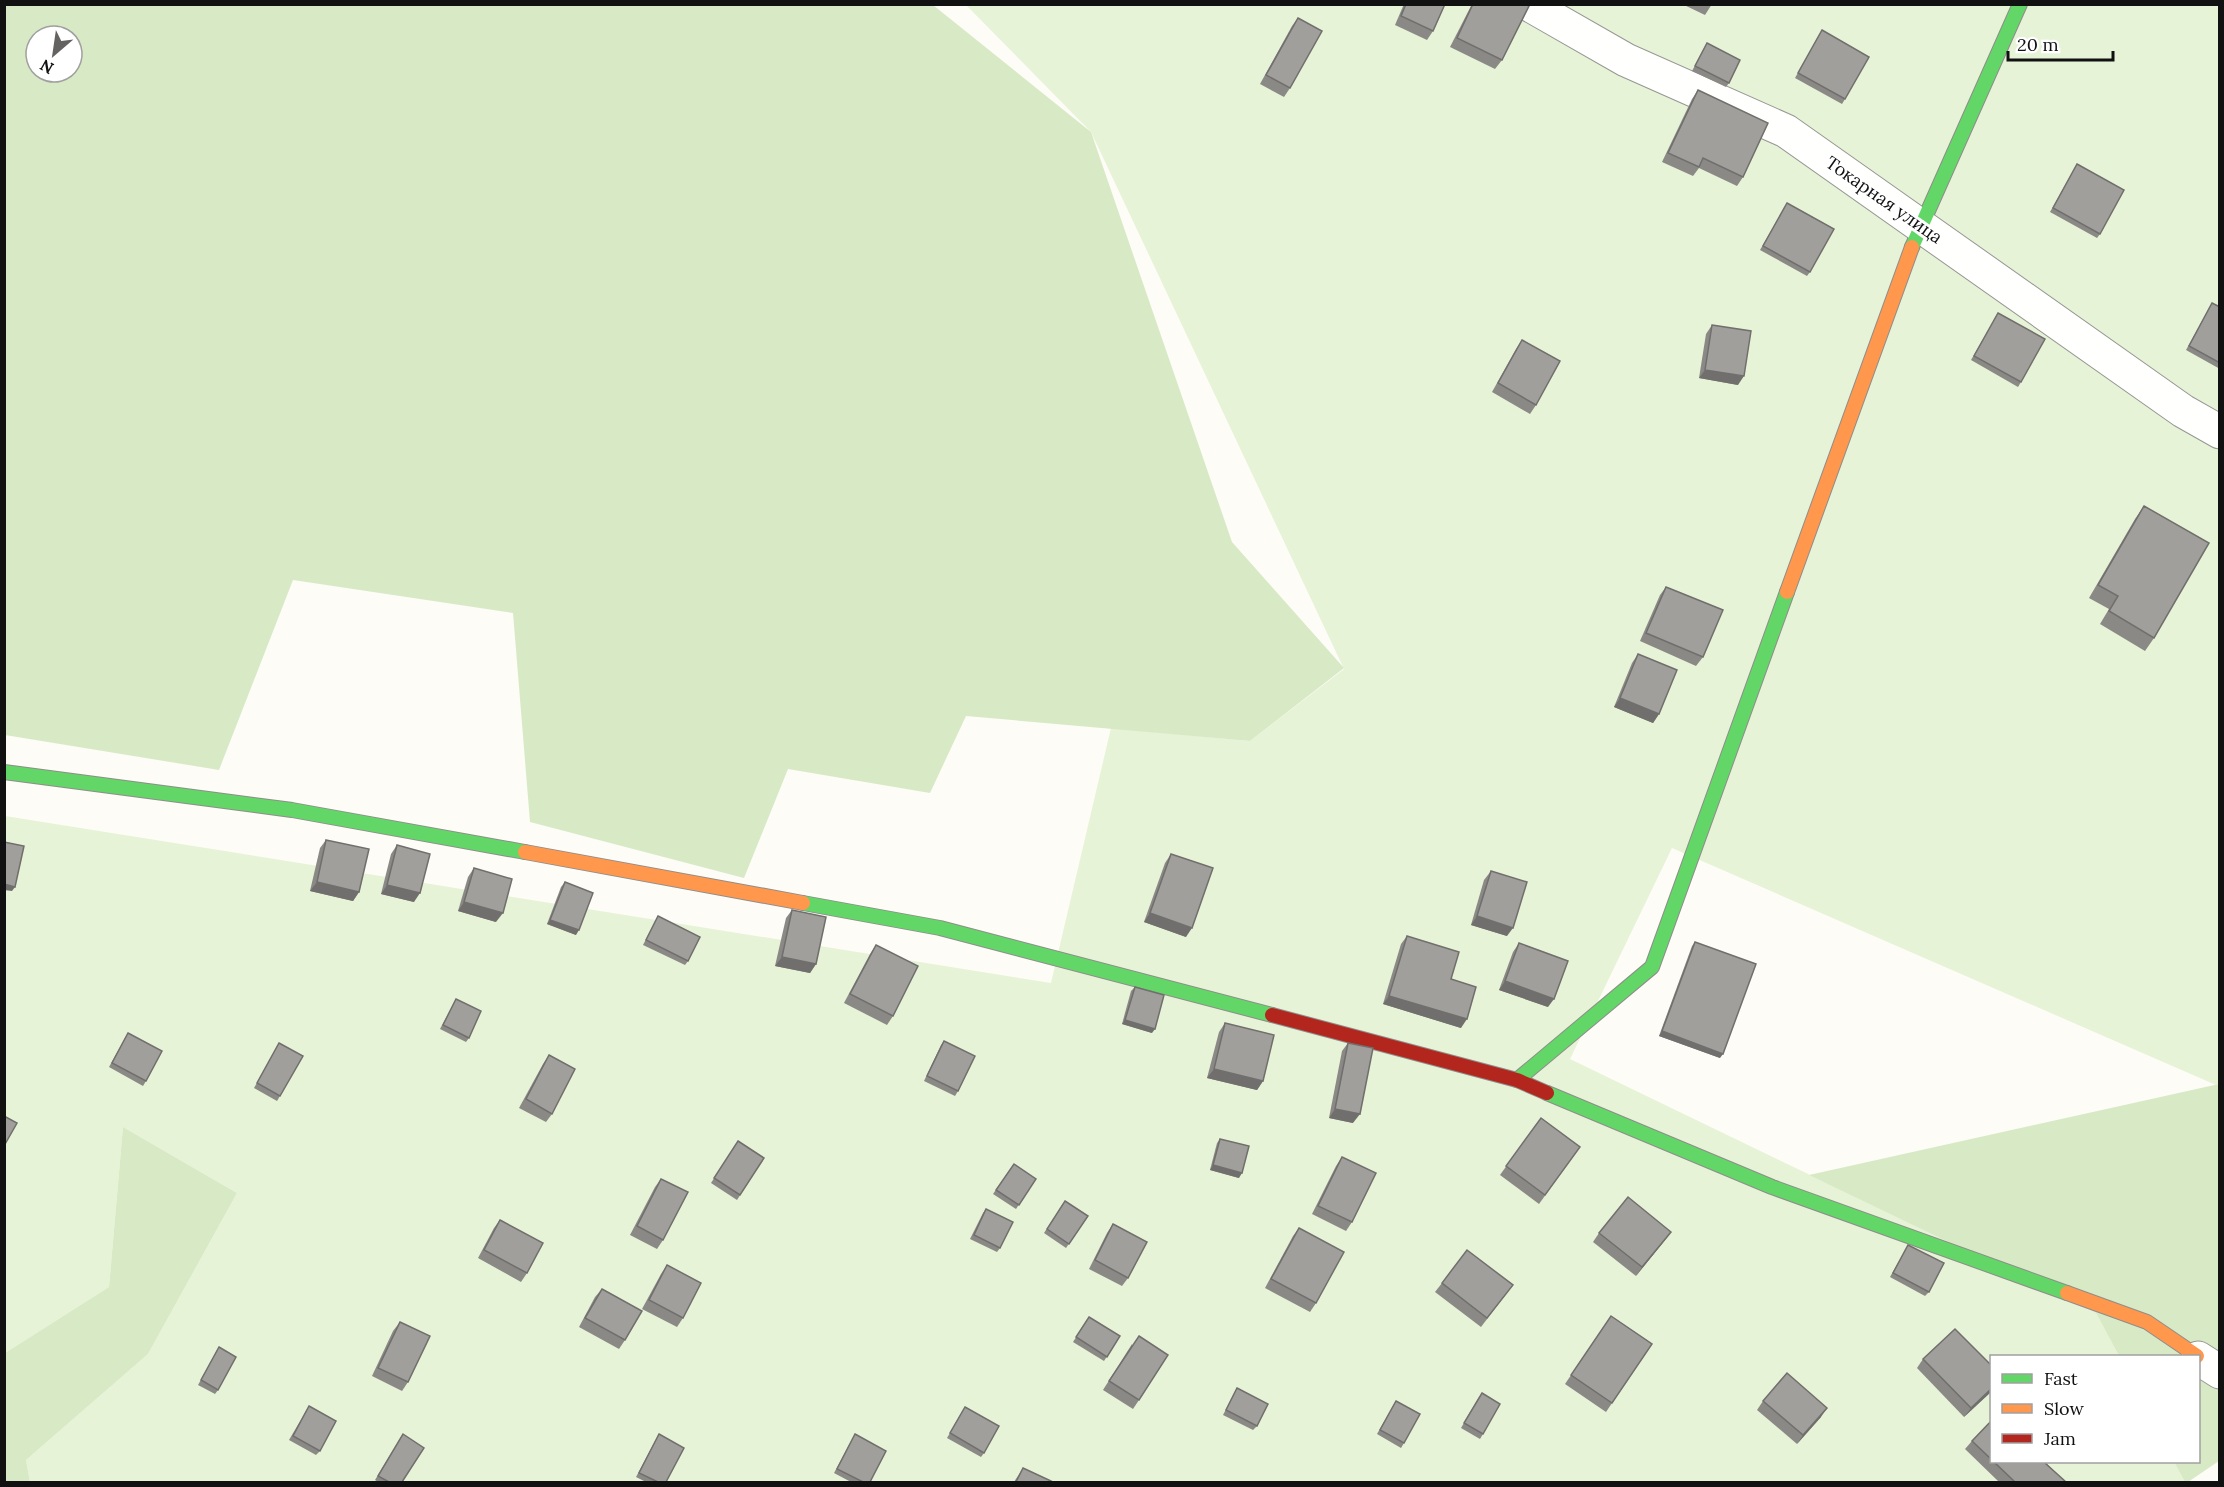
<svg xmlns="http://www.w3.org/2000/svg" width="2224" height="1487" font-family="Lora,serif">
<style>
.green{fill:#e7f3d7}
.forest{fill:#d8eac5;fill-rule:evenodd}
.lines{fill:none;stroke-linecap:round;stroke-linejoin:round}
.street-casing{stroke:#979795;stroke-width:35}
.fast-casing{stroke:#8e8d8b;stroke-width:16}
.slow-casing{stroke:#8e8d8b;stroke-width:16}
.jam-casing{stroke:#8e8d8b;stroke-width:16}
.street{stroke:#fffffe;stroke-width:33}
.fast{stroke:#63d668;stroke-width:14}
.slow{stroke:#ff974d;stroke-width:14}
.jam{stroke:#b3261e;stroke-width:14}
.wall{fill:#8a8986}
.shaded-wall{fill:#716f6d}
.building{fill:#a19f9c;stroke:#716f6d;stroke-width:1.5}
.labels{text-anchor:middle;stroke-width:6;stroke-linejoin:round;paint-order:stroke}
.street-label{font-size:18px;fill:#111;stroke:#fff}
</style>
<rect width="100%" height="100%" fill="#fdfcf7"/>
<polygon class="green" points="966,5 2219,5 2219,1084 2216,1085 1672,848 1570,1059 2096,1313 2119,1356 1992,1356 1992,1462 2174,1462 2185,1482 30,1482 26,1460 148,1354 237,1193 123,1127 109,1287 5,1353 5,816 1051,983 1111,728 1250,741 1344,669 1091,132"/>
<g class="forest">
<path d="M4,5H933L1091,132L1232,542L1344,668L1250,741L966,716L930,793L788,769L744,878L530,822L513,613L293,580L219,770L5,735ZM36,36H72V72H36Z"/>
<polygon points="2219,1084 2219,1461 2188,1482 2185,1482 2174,1462 2198,1462 2198,1356 2119,1356 2096,1313 1809,1175"/>
<polygon points="123,1127 237,1193 148,1354 26,1460 30,1482 5,1482 5,1353 109,1287"/>
</g>
<g class="lines">
<g class="street-casing">
<g id="street">
<polyline points="1528,4 1626,60 1786,131 2183,411 2220,432"/>
<polyline points="2198,1358 2220,1372"/>
</g>
</g>
<g class="fast-casing">
<g id="fast">
<polyline points="1912,247 2020,4"/>
<polyline points="4,772 292,810 525,852"/>
<polyline points="803,903 940,928 1272,1015"/>
<polyline points="1517,1080 1652,967 1787,592"/>
<polyline points="1547,1093 1772,1187 2067,1293"/>
</g>
</g>
<g class="slow-casing">
<g id="slow">
<polyline points="1787,592 1912,247"/>
<polyline points="525,852 803,903"/>
<polyline points="2067,1293 2147,1322 2197,1356"/>
</g>
</g>
<g class="jam-casing">
<polyline id="jam" points="1272,1015 1517,1080 1547,1093"/>
</g>
<use href="#street" class="street"/>
<use href="#fast" class="fast"/>
<use href="#slow" class="slow"/>
<use href="#jam" class="jam"/>
</g>
<g class="wall">
<polygon points="1404,4 1445,4 1433,31 1427,40 1395,25"/>
<polygon points="1472,4 1525,4 1502,60 1495,69 1450,47"/>
<polygon points="1682,4 1712,4 1705,15"/>
<polygon points="1298,18 1290,88 1284,97 1260,84 1292,26"/>
<polygon points="1822,30 1845,99 1842,104 1795,78"/>
<polygon points="1707,43 1729,83 1726,87 1692,71"/>
<polygon points="1698,90 1743,177 1737,186 1699,168 1693,176 1662,162 1692,99"/>
<polygon points="2077,164 2100,234 2097,238 2050,212"/>
<polygon points="1787,203 1810,272 1807,276 1760,250"/>
<polygon points="2212,303 2220,307 2220,369 2186,350"/>
<polygon points="1998,313 2021,382 2018,387 1971,360"/>
<polygon points="1712,325 1738,385 1699,378 1706,334"/>
<polygon points="1522,340 1536,405 1530,414 1492,392 1516,349"/>
<polygon points="2144,506 2154,638 2145,651 2100,624 2109,609 2089,598 2135,519"/>
<polygon points="1666,587 1703,657 1696,666 1640,641 1660,595"/>
<polygon points="1638,654 1659,714 1653,723 1614,707 1632,663"/>
<polygon points="326,840 359,892 353,901 310,891 320,848"/>
<polygon points="397,845 414,902 381,894 391,854"/>
<polygon points="1171,854 1186,937 1144,922 1165,863"/>
<polygon points="474,868 496,922 458,911 468,877"/>
<polygon points="1491,871 1507,936 1471,925 1484,880"/>
<polygon points="565,882 576,935 547,924 561,887"/>
<polygon points="792,910 816,964 810,973 775,966 786,918"/>
<polygon points="658,916 688,961 685,965 643,945"/>
<polygon points="1407,936 1451,979 1461,1028 1383,1004 1401,944"/>
<polygon points="1695,942 1720,1058 1659,1036 1692,946"/>
<polygon points="1519,943 1548,1007 1499,990 1513,952"/>
<polygon points="876,945 893,1016 887,1025 844,1003 870,954"/>
<polygon points="1135,987 1152,1033 1122,1024 1131,991"/>
<polygon points="456,999 469,1038 466,1042 440,1029"/>
<polygon points="1225,1023 1263,1081 1257,1090 1207,1078 1219,1032"/>
<polygon points="128,1033 146,1081 143,1086 109,1067"/>
<polygon points="944,1041 958,1091 955,1096 924,1081 941,1045"/>
<polygon points="279,1043 280,1096 277,1101 254,1088"/>
<polygon points="1348,1043 1353,1123 1329,1118 1342,1051"/>
<polygon points="549,1055 552,1114 546,1122 519,1108 543,1064"/>
<polygon points="1541,1118 1580,1147 1539,1204 1500,1175"/>
<polygon points="1220,1139 1239,1178 1210,1170 1217,1143"/>
<polygon points="738,1141 764,1158 737,1200 711,1183"/>
<polygon points="1342,1157 1352,1222 1346,1231 1312,1214 1336,1166"/>
<polygon points="1014,1164 1036,1179 1016,1209 993,1194"/>
<polygon points="661,1179 663,1240 657,1249 630,1235 655,1187"/>
<polygon points="1065,1201 1088,1216 1066,1248 1044,1233"/>
<polygon points="986,1209 1000,1248 997,1252 970,1239 983,1213"/>
<polygon points="500,1220 527,1273 521,1282 478,1258 494,1228"/>
<polygon points="1113,1224 1128,1278 1122,1286 1089,1269 1107,1233"/>
<polygon points="1299,1228 1316,1303 1310,1312 1265,1288 1293,1236"/>
<polygon points="1599,1233 1665,1240 1636,1276 1593,1242"/>
<polygon points="1908,1245 1929,1292 1925,1296 1890,1277"/>
<polygon points="667,1265 683,1318 677,1327 642,1309 661,1274"/>
<polygon points="1442,1283 1506,1294 1481,1327 1435,1292"/>
<polygon points="602,1289 625,1340 619,1349 579,1327 595,1297"/>
<polygon points="1611,1316 1652,1344 1606,1412 1565,1384"/>
<polygon points="1089,1317 1120,1336 1104,1361 1073,1342"/>
<polygon points="400,1322 408,1382 402,1391 372,1376 393,1331"/>
<polygon points="1132,1344 1139,1400 1133,1409 1103,1390"/>
<polygon points="219,1347 218,1390 215,1394 198,1385"/>
<polygon points="1923,1359 1992,1366 1992,1391 1964,1417 1917,1368"/>
<polygon points="1237,1388 1257,1426 1253,1430 1223,1415"/>
<polygon points="1479,1397 1483,1434 1480,1439 1461,1428"/>
<polygon points="1396,1401 1404,1443 1401,1448 1377,1434"/>
<polygon points="1763,1401 1821,1417 1797,1444 1757,1410"/>
<polygon points="309,1406 320,1451 316,1455 289,1440"/>
<polygon points="965,1407 984,1453 981,1457 947,1438"/>
<polygon points="1992,1420 1992,1461 2049,1461 2047,1464 2065,1482 1999,1482 1965,1449 1972,1441"/>
<polygon points="403,1434 402,1482 378,1482 375,1480"/>
<polygon points="659,1434 666,1482 646,1482 636,1477"/>
<polygon points="855,1434 870,1482 851,1482 834,1473"/>
<polygon points="1023,1468 1050,1482 1014,1482"/>
</g>
<g class="shaded-wall">
<polygon points="1705,370 1744,376 1738,385 1699,378"/>
<polygon points="1620,698 1659,714 1653,723 1614,707"/>
<polygon points="317,882 359,892 353,901 310,891"/>
<polygon points="4,884 15,887 12,891 4,890"/>
<polygon points="387,885 420,893 414,902 381,894"/>
<polygon points="464,902 503,913 496,922 458,911"/>
<polygon points="1150,913 1192,928 1186,937 1144,922"/>
<polygon points="1477,916 1513,928 1507,936 1471,925"/>
<polygon points="550,920 579,930 576,935 547,924"/>
<polygon points="782,957 816,964 810,973 775,966"/>
<polygon points="1505,981 1554,999 1548,1007 1499,990"/>
<polygon points="1389,996 1467,1019 1461,1028 1383,1004"/>
<polygon points="1125,1020 1155,1029 1152,1033 1122,1024"/>
<polygon points="1662,1031 1723,1054 1720,1058 1659,1036"/>
<polygon points="1214,1069 1263,1081 1257,1090 1207,1078"/>
<polygon points="1335,1109 1360,1114 1353,1123 1329,1118"/>
<polygon points="1213,1165 1242,1173 1239,1178 1210,1170"/>
<polygon points="1671,1232 1665,1240 1636,1276 1642,1267"/>
<polygon points="1992,1388 1992,1391 1964,1417 1971,1408"/>
<polygon points="1827,1408 1821,1417 1797,1444 1803,1435"/>
</g>
<g class="building">
<polygon points="1406,4 1445,4 1433,31 1401,16"/>
<polygon points="1473,4 1525,4 1529,6 1502,60 1457,38"/>
<polygon points="1298,18 1322,31 1290,88 1266,75"/>
<polygon points="1822,30 1869,57 1845,99 1798,73"/>
<polygon points="1707,43 1740,60 1729,83 1695,66"/>
<polygon points="1698,90 1768,123 1743,177 1703,158 1699,167 1668,153"/>
<polygon points="2077,164 2124,190 2100,234 2053,208"/>
<polygon points="1787,203 1834,229 1810,272 1763,246"/>
<polygon points="2212,303 2220,307 2220,363 2189,346"/>
<polygon points="1998,313 2045,339 2021,382 1974,356"/>
<polygon points="1712,325 1751,331 1744,376 1705,370"/>
<polygon points="1522,340 1560,361 1536,405 1498,383"/>
<polygon points="2144,506 2209,543 2154,638 2109,611 2118,596 2098,585"/>
<polygon points="1666,587 1723,610 1703,657 1646,633"/>
<polygon points="1638,654 1677,670 1659,714 1620,698"/>
<polygon points="326,840 369,849 359,892 317,882"/>
<polygon points="4,842 24,846 15,887 4,884"/>
<polygon points="397,845 430,854 420,893 387,885"/>
<polygon points="1171,854 1213,868 1192,928 1150,913"/>
<polygon points="474,868 512,879 503,913 464,902"/>
<polygon points="1491,871 1527,882 1513,928 1477,916"/>
<polygon points="565,882 593,893 579,930 550,920"/>
<polygon points="792,910 826,917 816,964 782,957"/>
<polygon points="658,916 700,937 688,961 646,940"/>
<polygon points="1407,936 1459,952 1451,979 1476,987 1467,1019 1389,996"/>
<polygon points="1695,942 1756,964 1723,1054 1662,1031"/>
<polygon points="1519,943 1568,961 1554,999 1505,981"/>
<polygon points="876,945 918,966 893,1016 850,994"/>
<polygon points="1135,987 1164,995 1155,1029 1125,1020"/>
<polygon points="456,999 481,1011 469,1038 443,1025"/>
<polygon points="1225,1023 1274,1035 1263,1081 1214,1069"/>
<polygon points="128,1033 162,1051 146,1081 112,1063"/>
<polygon points="944,1041 975,1056 958,1091 927,1076"/>
<polygon points="279,1043 303,1056 280,1096 257,1083"/>
<polygon points="1348,1043 1373,1048 1360,1114 1335,1109"/>
<polygon points="549,1055 575,1069 552,1114 526,1099"/>
<polygon points="4,1116 17,1123 4,1146"/>
<polygon points="1541,1118 1580,1147 1545,1195 1506,1166"/>
<polygon points="1220,1139 1249,1146 1242,1173 1213,1165"/>
<polygon points="738,1141 764,1158 740,1195 714,1178"/>
<polygon points="1342,1157 1376,1173 1352,1222 1318,1206"/>
<polygon points="1014,1164 1036,1179 1019,1205 996,1190"/>
<polygon points="661,1179 688,1192 663,1240 637,1226"/>
<polygon points="1628,1197 1671,1232 1642,1267 1599,1233"/>
<polygon points="1065,1201 1088,1216 1069,1244 1047,1229"/>
<polygon points="986,1209 1013,1222 1000,1248 974,1235"/>
<polygon points="500,1220 543,1243 527,1273 484,1250"/>
<polygon points="1113,1224 1147,1242 1128,1278 1095,1260"/>
<polygon points="1299,1228 1344,1252 1316,1303 1271,1279"/>
<polygon points="1908,1245 1944,1263 1929,1292 1893,1273"/>
<polygon points="1467,1250 1513,1285 1487,1318 1442,1283"/>
<polygon points="667,1265 701,1283 683,1318 649,1300"/>
<polygon points="602,1289 642,1311 625,1340 585,1318"/>
<polygon points="1611,1316 1652,1344 1612,1403 1571,1375"/>
<polygon points="1089,1317 1120,1336 1107,1357 1076,1337"/>
<polygon points="400,1322 430,1336 408,1382 378,1368"/>
<polygon points="1955,1329 1992,1366 1992,1388 1971,1408 1923,1359"/>
<polygon points="1139,1336 1168,1355 1139,1400 1109,1381"/>
<polygon points="219,1347 236,1357 218,1390 201,1380"/>
<polygon points="1787,1373 1827,1408 1803,1435 1763,1401"/>
<polygon points="1237,1388 1268,1404 1257,1426 1226,1410"/>
<polygon points="1482,1393 1500,1404 1483,1434 1464,1423"/>
<polygon points="1396,1401 1420,1414 1404,1443 1380,1430"/>
<polygon points="309,1406 336,1421 320,1451 293,1436"/>
<polygon points="965,1407 999,1426 984,1453 950,1433"/>
<polygon points="1992,1420 1992,1460 1972,1441"/>
<polygon points="403,1434 424,1448 402,1482 389,1482 378,1476"/>
<polygon points="659,1434 684,1448 666,1482 658,1482 639,1473"/>
<polygon points="855,1434 886,1451 870,1482 863,1482 837,1469"/>
<polygon points="1993,1461 2047,1461 2045,1463 2066,1482 2015,1482"/>
<polygon points="1023,1468 1051,1481 1050,1482 1016,1482"/>
</g>
<g class="labels">
<g class="street-label">
<text transform="translate(1884 200) rotate(35)" y="6">Токарная улица</text>
</g>
</g>
<rect width="2224" height="1487" fill="none" stroke="#111111" stroke-width="12"/>
<rect x="1990" y="1355" width="210" height="108" fill="#ffffff" stroke="#a0a0a0" stroke-width="1.5"/>
<rect x="2002" y="1374" width="30" height="9" fill="#63d668" stroke="#a0a0a0" stroke-width="1.5"/>
<text x="2044" y="1385" font-size="18" fill="#111111">Fast</text>
<rect x="2002" y="1404" width="30" height="9" fill="#ff974d" stroke="#a0a0a0" stroke-width="1.5"/>
<text x="2044" y="1415" font-size="18" fill="#111111">Slow</text>
<rect x="2002" y="1434" width="30" height="9" fill="#b3261e" stroke="#a0a0a0" stroke-width="1.5"/>
<text x="2044" y="1445" font-size="18" fill="#111111">Jam</text>
<g transform="translate(54 54) rotate(209)"><circle r="28" fill="#ffffff" stroke="#a0a0a0" stroke-width="1.5"/>
<path d="M0-4.5L10 22L0 15L-10 22Z" fill="#646362"/>
<text y="-9" font-size="16" font-weight="bold" text-anchor="middle" fill="#111111">N</text>
</g>
<path d="M2008 51v9h105v-9" fill="none" stroke="#111111" stroke-width="3"/>
<text x="2017" y="51" font-size="18" fill="#111111" stroke="#ffffff" stroke-width="4.5" paint-order="stroke">20 m</text>
</svg>
